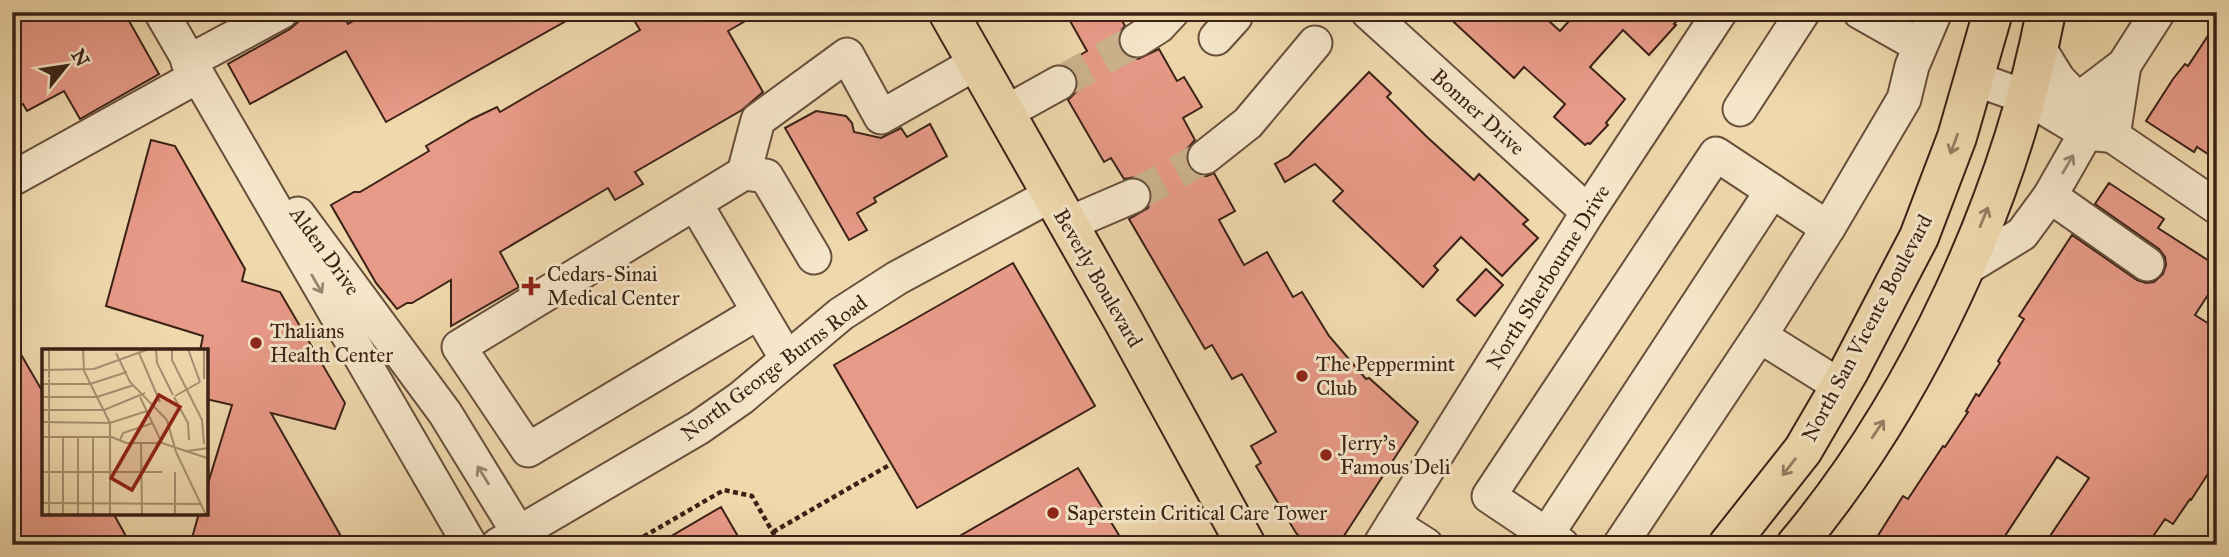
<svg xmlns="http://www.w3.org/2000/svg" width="2229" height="557" font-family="'IM FELL Great Primer',serif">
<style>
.building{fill:#e89a88;stroke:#3b2116;stroke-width:2}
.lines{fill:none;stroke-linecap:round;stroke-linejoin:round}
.minor-tunnel{stroke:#cbb38e;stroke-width:33;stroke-dasharray:33 17;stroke-linecap:butt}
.minor-casing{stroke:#684f3c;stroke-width:37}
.major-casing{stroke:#3b2116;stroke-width:42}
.path{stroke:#3b2116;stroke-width:4.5;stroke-dasharray:5 3.5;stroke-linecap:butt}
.minor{stroke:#f5e6c9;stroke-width:33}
.major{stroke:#efd8ac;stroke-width:38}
.oneway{stroke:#957c61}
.oneway2{stroke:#988470}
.poi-dot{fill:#8f2418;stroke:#f5e6c9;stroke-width:2.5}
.labels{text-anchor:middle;stroke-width:6;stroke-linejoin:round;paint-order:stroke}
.street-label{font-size:21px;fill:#3b2116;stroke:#f5e6c9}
.poi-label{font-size:21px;fill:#3b2116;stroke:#f5e6c9;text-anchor:start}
.inset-road{fill:none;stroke:#a78f70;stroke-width:2}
.view{fill:#8f2418;fill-opacity:0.15;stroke:#8f2418;stroke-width:3.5}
.inset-edge{fill:none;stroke:#3b2116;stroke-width:3.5}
</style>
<rect width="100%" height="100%" fill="#efd8ac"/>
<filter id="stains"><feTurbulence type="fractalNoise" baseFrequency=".00286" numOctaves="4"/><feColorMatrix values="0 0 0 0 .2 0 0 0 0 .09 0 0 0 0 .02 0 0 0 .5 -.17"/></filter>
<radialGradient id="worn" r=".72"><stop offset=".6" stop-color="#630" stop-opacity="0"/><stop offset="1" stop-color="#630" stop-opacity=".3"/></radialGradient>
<g class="building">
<polygon points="12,12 124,12 159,74 80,119 64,91 27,111 23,104 12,110"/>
<polygon points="300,12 341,12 348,24 369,12 582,12 386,122 346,51 250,104 228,64 290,29 298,22"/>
<polygon points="629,12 761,12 728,31 763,92 742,110 635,172 643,184 615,200 608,188 500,252 519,287 451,326 451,280 412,303 407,303 397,309 376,283 331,205 354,192 360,192 429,151 426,146 472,119 497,107 500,112 640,30"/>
<polygon points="1065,12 1117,12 1125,26 1120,32 1118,40 1121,51 1129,57 1138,59 1159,49 1177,81 1184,77 1202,107 1183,118 1195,140 1187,149 1186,160 1190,169 1197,175 1207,176 1214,173 1235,211 1219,220 1244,265 1267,252 1293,297 1302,292 1329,336 1366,379 1369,378 1418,422 1338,545 1308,545 1296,533 1256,466 1261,463 1251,446 1276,432 1242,374 1232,379 1212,345 1205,349 1129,219 1148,208 1152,199 1151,189 1145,181 1136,177 1124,179 1111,158 1104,162 1068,100 1076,92 1078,83 1075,73 1063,65 1087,51"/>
<polygon points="1443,12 1515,12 1522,19 1528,12 1539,12 1560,31 1577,12 1685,12 1674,24 1676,25 1649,55 1623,30 1590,67 1625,99 1606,123 1608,125 1590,144 1588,143 1585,145 1554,117 1565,104 1524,67 1514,78"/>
<polygon points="2217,22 2217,160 2197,147 2194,152 2146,121 2173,79 2185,64 2188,66"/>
<polygon points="1369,72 1391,93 1387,97 1426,136 1474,180 1479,174 1528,220 1523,224 1538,238 1502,276 1461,237 1434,266 1438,270 1423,287 1333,201 1343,191 1315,164 1285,182 1275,164 1289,156"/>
<polygon points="816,111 846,116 852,123 854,132 881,138 901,128 907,137 930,124 947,156 874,198 876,202 857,213 867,230 849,240 785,128"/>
<polygon points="151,140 175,146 245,269 242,281 280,292 345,403 335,429 271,413 346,545 218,545 192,538 199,513 206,513 206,490 232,405 206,399 206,351 200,351 203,336 106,306"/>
<polygon points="2109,183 2164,219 2158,228 2217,266 2217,281 2195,315 2217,329 2217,460 2191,500 2190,499 2173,524 2165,519 2147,545 2044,545 2089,478 2057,457 1999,545 1872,545 1903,496 1908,499 1943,446 1945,447 1968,412 1966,411 1976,394 1979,396 2000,363 1998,361 2024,319 2019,316 2072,235 2137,280 2146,283 2154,282 2163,274 2166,265 2165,257 2159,249 2095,204"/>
<polygon points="1013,263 1095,406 917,508 834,365"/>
<polygon points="1486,269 1503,285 1475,316 1457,300"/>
<polygon points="12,339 44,394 44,513 113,513 131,545 12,545"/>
<polygon points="1078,468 1125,545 944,545"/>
<polygon points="721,507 743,545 656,545"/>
</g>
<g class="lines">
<g class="minor-tunnel">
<polyline points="1059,83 1137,40"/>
<polyline points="1133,196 1205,157"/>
</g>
<g class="minor-casing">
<g id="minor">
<polyline points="161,12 470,545"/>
<polyline points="1368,12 1588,212"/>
<polyline points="1860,12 1920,46"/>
<polyline points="1216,38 1235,17 1235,12"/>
<polyline points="1137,40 1159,26 1172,12"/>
<polyline points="2039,48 2058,79 2113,136 2217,207"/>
<polyline points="188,62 281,12"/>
<polyline points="1975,79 2026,97 2086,133 2107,135"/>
<polyline points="2078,100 2124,65 2158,12"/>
<polyline points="1740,109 1803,12"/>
<polyline points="1005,113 1059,83"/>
<polyline points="2113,136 2124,65"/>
<polyline points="1205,157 1248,123 1315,43"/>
<polyline points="744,173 766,176 814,257"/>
<polyline points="12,179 196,77"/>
<polyline points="2050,196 2147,264"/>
<polyline points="695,203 759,312"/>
<polyline points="298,214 445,413 526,545"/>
<polyline points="1068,224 1133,196"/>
<polyline points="1828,228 1904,99 1912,66 1935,12"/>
<polyline points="1963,270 2022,234 2050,196 2086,133"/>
<polyline points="1760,336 1840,386"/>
<polyline points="787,359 759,312 528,450 459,347 744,173 758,120 847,55 881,117 976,63"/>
<polyline points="1393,524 1426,545"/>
<polyline points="1547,534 1772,191"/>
<polyline points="498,545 698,428 741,398 841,314 897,278 1051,195"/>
<polyline points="1380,545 1588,212 1720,12"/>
<polyline points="1562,545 1489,496 1716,154 1828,228 1770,320 1620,545"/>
</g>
</g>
<g class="major-casing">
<g id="major">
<polyline points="948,12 1124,322 1246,545"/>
<polyline points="1728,545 1803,450 1849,371 1919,237 1957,137 1993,12"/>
<path d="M1796,545C1918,399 2010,198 2046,12"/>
</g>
</g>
<g class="path">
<polyline points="773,532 891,464"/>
<polyline points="629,545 724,490 752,496 780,545"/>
</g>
<use href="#minor" class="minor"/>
<use href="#major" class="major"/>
</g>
<defs><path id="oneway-shaft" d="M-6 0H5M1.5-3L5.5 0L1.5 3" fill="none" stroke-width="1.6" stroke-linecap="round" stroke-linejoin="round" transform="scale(1.75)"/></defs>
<g class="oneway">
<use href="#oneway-shaft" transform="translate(1954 144) rotate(110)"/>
<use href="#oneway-shaft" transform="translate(1984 217) rotate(-68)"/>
<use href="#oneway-shaft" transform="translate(1878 429) rotate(-56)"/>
<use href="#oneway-shaft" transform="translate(1789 467) rotate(128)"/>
</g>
<g class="oneway2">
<use href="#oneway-shaft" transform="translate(2068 164) rotate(-60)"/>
<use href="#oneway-shaft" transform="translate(317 284) rotate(60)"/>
<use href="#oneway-shaft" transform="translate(483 475) rotate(-122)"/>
</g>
<g class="poi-dot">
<path d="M527.5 275.5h7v7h7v7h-7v7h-7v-7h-7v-7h7z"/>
<circle cx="256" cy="343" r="7"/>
<circle cx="1302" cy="376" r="7"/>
<circle cx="1326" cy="455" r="7"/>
<circle cx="1053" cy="513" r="7"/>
</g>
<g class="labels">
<g class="street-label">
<text transform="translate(1478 112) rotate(42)" y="7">Bonner Drive</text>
<text transform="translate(325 251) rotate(54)" y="7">Alden Drive</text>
<text transform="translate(1548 277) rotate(-58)" y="7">North Sherbourne Drive</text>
<text transform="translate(1098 278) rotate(60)" y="7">Beverly Boulevard</text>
<text transform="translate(1867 328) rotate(-62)" y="7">North San Vicente Boulevard</text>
<text transform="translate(774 368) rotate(-37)" y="7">North George Burns Road</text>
</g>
<g class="poi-label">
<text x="547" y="281">Cedars-Sinai<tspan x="547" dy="24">Medical Center</tspan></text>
<text x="270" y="338">Thalians<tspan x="270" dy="24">Health Center</tspan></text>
<text x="1316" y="371">The Peppermint<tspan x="1316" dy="24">Club</tspan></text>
<text x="1340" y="450">Jerry's<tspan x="1340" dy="24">Famous Deli</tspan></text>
<text x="1067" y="520">Saperstein Critical Care Tower</text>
</g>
</g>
<g transform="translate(42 349)">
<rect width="166" height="166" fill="#efd8ac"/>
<path class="inset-road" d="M7,0V29M41,0L42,22L68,74V166M114,0L115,14L131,46M130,0V11L160,71L162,95M146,0L158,33M74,4L88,33L125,71L134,103L164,166M97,4L118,53M0,21L52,20L107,0M162,30V0M0,35H48L85,23M133,47L158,33M0,48H55L92,36M98,48L120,94M132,48L146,74L147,91M0,61H62L103,44M0,73L68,74L105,62M0,88H70L84,94H120L165,109M21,88V166M36,88V166M51,88V166M78,91L81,84L111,74M99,94L100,166M145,102L167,99M0,123H120M0,154L160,155M7,166V30M133,166V123"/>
<path class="view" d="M117,46L138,58L90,141L69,129Z"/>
<rect width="166" height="166" class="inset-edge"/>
</g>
<rect width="2229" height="557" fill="none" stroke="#efd8ac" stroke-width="42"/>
<rect x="14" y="14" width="2201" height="529" fill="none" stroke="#3b2116" stroke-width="3.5"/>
<rect x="21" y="21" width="2187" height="515" fill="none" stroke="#3b2116" stroke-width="2"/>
<g transform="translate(66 66) rotate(60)" stroke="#f5e6c9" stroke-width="5" paint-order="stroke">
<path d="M0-5L12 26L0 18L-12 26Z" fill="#3b2116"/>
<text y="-10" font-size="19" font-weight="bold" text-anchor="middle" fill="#3b2116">N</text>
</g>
<rect width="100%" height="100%" filter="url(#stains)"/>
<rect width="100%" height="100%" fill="url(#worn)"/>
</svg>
